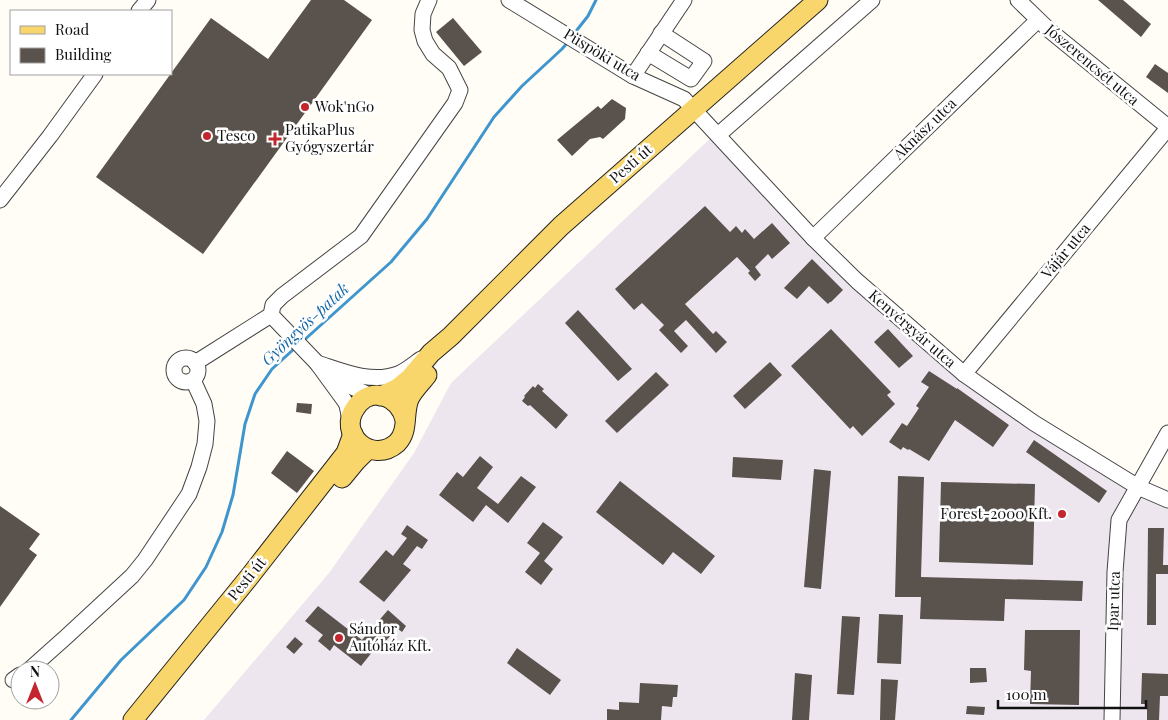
<svg xmlns="http://www.w3.org/2000/svg" width="1168" height="720" font-family="'Playfair Display',serif">
<style>
.industrial{fill:#eee6ef}
.lines{fill:none;stroke-linecap:round;stroke-linejoin:round}
.stream{stroke:#3f96cf;stroke-width:3}
.building{fill:#5a524d}
.minor-casing{stroke:#444;stroke-width:17}
.major-casing{stroke:#222;stroke-width:21}
.minor{stroke:#fff;stroke-width:15}
.major{stroke:#f9d66b;stroke-width:19}
.poi-dot{fill:#c4262e;stroke:#fff;stroke-width:2}
.labels{text-anchor:middle;stroke-width:5;stroke-linejoin:round;paint-order:stroke}
.street-label{font-size:15px;fill:#111;stroke:#fff}
.poi-label{font-size:15px;fill:#111;stroke:#fff;text-anchor:start}
.water-label{font-size:16px;font-style:italic;fill:#1768a6;stroke:#fff}
</style>
<rect width="100%" height="100%" fill="#fffdf5"/>
<polygon class="industrial" points="716,133 813,238 964,374 1168,500 1168,720 204,720 329,573 414,453 451,383"/>
<g class="lines">
<g class="stream">
<polyline points="573,35 588,16 596,0"/>
<polyline points="302,342 391,262 427,219 494,117 522,86 562,49 568,42"/>
<polyline points="71,720 121,660 184,600 206,567 222,532 233,495 245,424 255,394 272,369 295,348"/>
</g>
</g>
<g class="building">
<polygon points="311,0 344,0 372,20 203,254 96,177 211,18 268,59"/>
<polygon points="1098,0 1123,0 1151,24 1141,37"/>
<polygon points="453,18 482,52 464,66 436,32"/>
<polygon points="1155,64 1168,73 1168,93 1146,77"/>
<polygon points="612,99 626,108 625,119 603,139 600,137 590,139 572,156 557,140 598,106 601,109"/>
<polygon points="705,206 730,232 736,226 742,233 745,229 754,239 772,223 790,243 772,259 768,254 755,267 761,275 755,281 748,273 750,271 737,257 685,304 713,334 716,331 727,342 716,353 686,320 674,331 688,346 681,353 659,330 664,325 642,303 634,310 615,289"/>
<polygon points="812,259 843,290 831,302 830,302 828,304 809,286 797,299 784,288"/>
<polygon points="578,310 632,369 618,381 565,323"/>
<polygon points="831,329 891,392 887,395 895,404 862,436 853,426 850,429 791,366"/>
<polygon points="888,329 913,356 899,368 874,342"/>
<polygon points="770,362 782,375 745,409 733,396"/>
<polygon points="929,371 957,389 957,388 1009,425 993,447 955,420 929,461 909,449 908,450 903,447 901,450 889,442 902,423 907,426 919,408 916,406 929,387 921,382"/>
<polygon points="656,372 669,385 617,433 605,421"/>
<polygon points="538,384 544,389 542,391 568,415 556,429 530,405 528,406 522,401 525,397 524,396 533,386 535,388"/>
<polygon points="297,403 312,404 311,414 296,412"/>
<polygon points="1034,440 1107,491 1099,503 1026,452"/>
<polygon points="287,451 314,471 297,493 271,473"/>
<polygon points="480,456 493,467 477,488 498,504 521,476 536,487 508,523 486,505 473,522 439,495 457,472 463,477"/>
<polygon points="733,457 783,460 781,480 732,477"/>
<polygon points="814,469 831,471 821,589 804,587"/>
<polygon points="898,476 924,477 921,577 1083,581 1082,601 1005,599 1004,621 920,619 921,597 895,597"/>
<polygon points="620,481 715,556 701,574 673,552 663,565 596,512"/>
<polygon points="941,482 1035,484 1033,565 939,562"/>
<polygon points="0,506 40,534 29,549 37,555 0,607"/>
<polygon points="543,522 563,537 544,561 553,569 541,585 525,572 540,553 527,543"/>
<polygon points="407,525 428,540 422,549 417,546 403,564 411,570 384,602 359,582 386,550 393,556 407,538 401,534"/>
<polygon points="1148,528 1164,528 1163,565 1168,565 1168,574 1156,574 1156,625 1147,625"/>
<polygon points="318,606 362,640 388,610 406,626 402,632 397,628 384,643 381,641 361,666 334,645 330,651 318,641 323,635 305,621"/>
<polygon points="879,614 903,615 901,664 877,663"/>
<polygon points="842,616 860,617 854,695 837,694"/>
<polygon points="1025,630 1080,630 1079,705 1030,704 1031,671 1024,670"/>
<polygon points="295,637 303,644 294,654 286,647"/>
<polygon points="517,648 561,680 550,695 507,663"/>
<polygon points="970,668 986,668 987,682 970,683"/>
<polygon points="795,673 812,675 809,720 792,720"/>
<polygon points="1142,673 1168,674 1168,696 1160,696 1159,720 1147,720 1147,704 1141,704"/>
<polygon points="881,679 898,680 895,720 880,720"/>
<polygon points="640,683 678,685 677,697 673,697 672,707 662,706 661,720 607,720 607,709 619,710 619,702 639,703"/>
<polygon points="967,706 985,707 984,715 966,714"/>
</g>
<g class="lines">
<g class="minor-casing">
<g id="minor">
<polyline points="509,0 633,76 684,99 813,238 857,281 964,374 1034,423 1138,487 1168,500"/>
<polyline points="1018,0 1049,30 1168,127"/>
<polyline points="139,11 148,0"/>
<polyline points="648,53 691,79 704,61 661,33"/>
<polyline points="633,76 684,0"/>
<polyline points="718,135 872,0"/>
<polyline points="0,200 50,136 95,74"/>
<polyline points="813,238 1038,20"/>
<polyline points="271,315 317,363 344,400 347,405 350,420"/>
<circle cx="186" cy="370" r="12"/>
<polyline points="195,363 271,315 273,305 282,296 361,236 455,103 460,90 449,68 433,54 425,41 422,30 423,14 429,0"/>
<path d="M317,363C342,371 371,384 398,374C406,371 414,364 421,359"/>
<polyline points="328,371 352,387 371,396"/>
<polyline points="964,374 1168,128"/>
<polyline points="29,670 66,637 132,576 145,560 189,494 199,467 205,444 207,421 204,404 193,380"/>
<polyline points="13,680 20,675"/>
<polyline points="1112,720 1115,572 1119,520 1168,433"/>
</g>
</g>
<g class="major-casing">
<g id="major">
<polyline points="381,396 398,388 410,378 431,353 451,336 561,226 818,0"/>
<path d="M405,420C400,396 371,385 356,407C336,434 372,465 397,443C409,431 403,414 409,399C413,390 421,383 427,375"/>
<polyline points="342,478 356,461 368,449"/>
<polyline points="133,720 250,576 346,453 353,434"/>
</g>
</g>
<use href="#minor" class="minor"/>
<use href="#major" class="major"/>
</g>
<g class="poi-dot">
<circle cx="305" cy="107" r="5"/>
<circle cx="207" cy="136" r="5"/>
<path d="M272.5 131.5h5v5h5v5h-5v5h-5v-5h-5v-5h5z"/>
<circle cx="1062" cy="514" r="5"/>
<circle cx="339" cy="638" r="5"/>
</g>
<g class="labels">
<g class="street-label">
<text transform="translate(602 55) rotate(31)" y="5">Püspöki utca</text>
<text transform="translate(1092 65) rotate(40)" y="5">Jószerencsét utca</text>
<text transform="translate(925 129) rotate(-44)" y="5">Aknász utca</text>
<text transform="translate(631 164) rotate(-41)" y="5">Pesti út</text>
<text transform="translate(1066 251) rotate(-50)" y="5">Vájár utca</text>
<text transform="translate(912 329) rotate(41)" y="5">Kenyérgyár utca</text>
<text transform="translate(247 579) rotate(-51)" y="5">Pesti út</text>
<text transform="translate(1114 601) rotate(-88)" y="5">Ipar utca</text>
</g>
<g class="poi-label">
<text x="315" y="112">Wok'nGo</text>
<text x="285" y="135">PatikaPlus<tspan x="285" dy="17">Gyógyszertár</tspan></text>
<text x="217" y="141">Tesco</text>
<text x="1052" y="519" text-anchor="end">Forest-2000 Kft.</text>
<text x="349" y="634">Sándor<tspan x="349" dy="17">Autóház Kft.</tspan></text>
</g>
<g class="water-label">
<text transform="translate(305 324) rotate(-43)" y="6">Gyöngyös-patak</text>
</g>
</g>
<rect x="10" y="10" width="162" height="65" fill="#ffffff" stroke="#a0a0a0"/>
<rect x="20" y="26" width="25" height="8" fill="#f9d66b" stroke="#a0a0a0"/>
<text x="55" y="35" font-size="15" fill="#111111">Road</text>
<rect x="20" y="48" width="25" height="15" fill="#5a524d" stroke="#a0a0a0"/>
<text x="55" y="60" font-size="15" fill="#111111">Building</text>
<g transform="translate(35 685)"><circle r="24" fill="#ffffff" stroke="#a0a0a0"/>
<path d="M0-4L9 19L0 12L-9 19Z" fill="#c4262e"/>
<text y="-8" font-size="14" font-weight="bold" text-anchor="middle" fill="#111111">N</text>
</g>
<path d="M998 700v8h148v-8" fill="none" stroke="#111111" stroke-width="2.5"/>
<text x="1006" y="700" font-size="15" fill="#111111" stroke="#ffffff" stroke-width="4" paint-order="stroke">100 m</text>
</svg>
